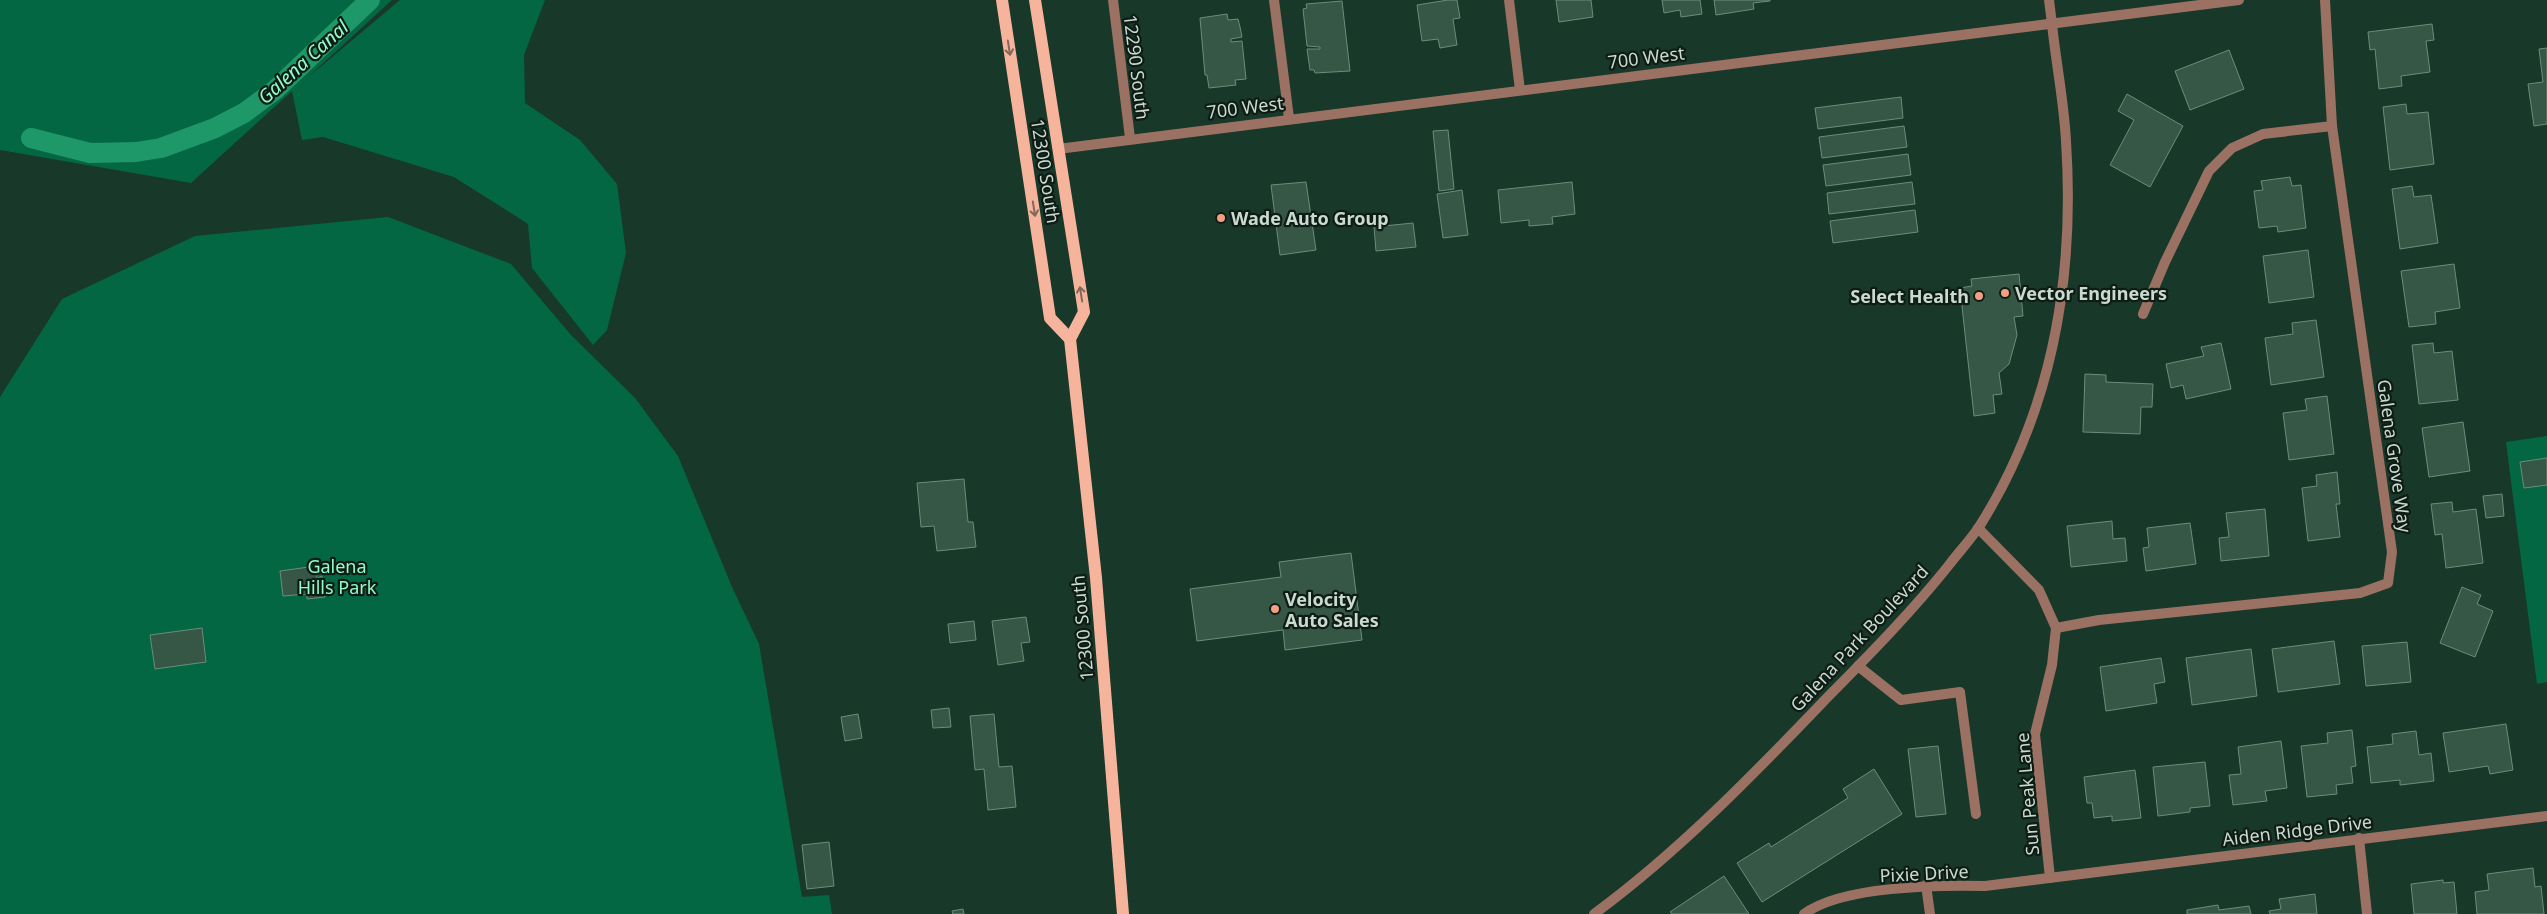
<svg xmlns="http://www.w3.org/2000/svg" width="2547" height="914" font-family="'Noto Sans',sans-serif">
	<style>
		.green { fill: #046744 }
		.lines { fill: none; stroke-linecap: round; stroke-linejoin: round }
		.canal { stroke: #1e9869; stroke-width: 20 }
		.building { fill: #365646; stroke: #6b8d7b }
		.minor { stroke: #9a7163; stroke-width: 10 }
		.tertiary { stroke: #9a7163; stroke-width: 10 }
		.primary { stroke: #f7b49d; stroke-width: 12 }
		.oneway { stroke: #836859 }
		.poi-dot { fill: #f39f82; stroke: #0f1c15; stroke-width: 2 }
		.labels { text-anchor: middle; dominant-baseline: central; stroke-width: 4.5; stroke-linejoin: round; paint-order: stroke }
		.street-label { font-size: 18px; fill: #c9dbd1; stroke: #0f1c15 }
		.poi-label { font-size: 18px; font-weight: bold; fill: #c9dbd1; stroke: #0f1c15; text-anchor: start }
		.park-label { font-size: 18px; fill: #90fcc8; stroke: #0f1c15 }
		.water-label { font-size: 19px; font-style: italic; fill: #92fdc9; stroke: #0f1c15 }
	</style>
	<rect width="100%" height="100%" fill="#183829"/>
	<g class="green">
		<polygon points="0,0 392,0 306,79 400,0 545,0 524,55 525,103 580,140 617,184 626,253 607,330 593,345 532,268 528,224 454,177 323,137 302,140 292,91 191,183 0,150"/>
		<polygon points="388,217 511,264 571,335 635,398 678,456 732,587 759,644 802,897 829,895 832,914 0,914 0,397 62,299 195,236"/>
		<polygon points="2547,436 2547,682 2537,684 2506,442"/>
	</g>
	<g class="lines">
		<polyline class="canal" points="31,138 90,153 136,152 161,148 215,128 244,113 275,90 370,0"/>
	</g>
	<g class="building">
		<polygon points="1448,0 1457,0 1460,18 1453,19 1457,45 1440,48 1438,39 1422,41 1417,5"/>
		<polygon points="1556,0 1591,0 1593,17 1559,22"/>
		<polygon points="1662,0 1700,0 1702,14 1681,17 1680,10 1664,13"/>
		<polygon points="1714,0 1770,0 1770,1 1753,3 1754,9 1716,15"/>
		<polygon points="1342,1 1350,71 1315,73 1314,70 1310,70 1307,49 1320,49 1320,47 1307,46 1303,9 1307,8 1306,4"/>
		<polygon points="1227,14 1228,20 1238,19 1240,27 1242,37 1231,39 1231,42 1242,41 1246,79 1235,80 1236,85 1209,88 1207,75 1205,75 1200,18"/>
		<polygon points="2432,24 2434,40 2426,41 2430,72 2401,76 2402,86 2379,89 2375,49 2370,50 2368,32"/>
		<polygon points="2547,48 2547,124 2534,126 2528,84 2543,82 2539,49"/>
		<polygon points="2229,50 2244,89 2190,110 2175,71"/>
		<polygon points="2127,94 2183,126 2150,187 2110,165 2134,120 2118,111"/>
		<polygon points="1901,97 1903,118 1818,129 1815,108"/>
		<polygon points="2406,104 2407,114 2428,112 2434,164 2390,170 2383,107"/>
		<polygon points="1904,126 1907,147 1822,158 1819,137"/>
		<polygon points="1448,130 1454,189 1439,191 1433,131"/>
		<polygon points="1908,154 1911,175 1826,186 1823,165"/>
		<polygon points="2290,177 2292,186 2301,185 2306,228 2278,232 2277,226 2259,228 2254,191 2263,190 2261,181"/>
		<polygon points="1306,182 1316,250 1280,255 1271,185"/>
		<polygon points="1572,182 1575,214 1552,217 1553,224 1529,226 1529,220 1501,223 1498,190"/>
		<polygon points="1912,182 1915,204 1829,214 1827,193"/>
		<polygon points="2412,186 2414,197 2431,195 2438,243 2400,249 2392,189"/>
		<polygon points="1462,190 1468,235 1443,238 1437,194"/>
		<polygon points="1915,210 1918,232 1833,243 1830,221"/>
		<polygon points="1413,223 1416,247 1376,251 1374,227"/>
		<polygon points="2308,250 2314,297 2269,303 2263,256"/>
		<polygon points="2454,264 2460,308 2435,312 2436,324 2409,327 2401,271"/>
		<polygon points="2019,274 2023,316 2014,317 2017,335 2009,364 1999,373 2002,394 1993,395 1995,413 1974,416 1960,288 1972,286 1971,279"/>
		<polygon points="2316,320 2324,377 2271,385 2265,338 2293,334 2292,323"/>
		<polygon points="2221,343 2231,389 2186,399 2183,385 2171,388 2166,364 2204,356 2201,347"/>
		<polygon points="2433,343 2434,353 2452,351 2458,400 2419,404 2412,345"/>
		<polygon points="2085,374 2106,375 2106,382 2153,384 2152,407 2141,407 2140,434 2083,432"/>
		<polygon points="2327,396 2334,454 2289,460 2283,413 2307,410 2305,399"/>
		<polygon points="2463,422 2470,471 2429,477 2422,428"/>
		<polygon points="2547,458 2547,485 2524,488 2520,462"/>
		<polygon points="2337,472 2340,504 2336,504 2340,537 2308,541 2302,488 2317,486 2316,475"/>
		<polygon points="964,479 968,522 973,522 976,547 937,551 934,526 921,527 917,483"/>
		<polygon points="2502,494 2504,516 2486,518 2483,496"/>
		<polygon points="2452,502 2453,512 2476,509 2483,563 2446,568 2442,534 2435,535 2431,504"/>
		<polygon points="2265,509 2269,556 2221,561 2219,538 2229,537 2226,513"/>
		<polygon points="2112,521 2113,539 2125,538 2127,561 2071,567 2067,526"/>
		<polygon points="2190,523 2196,564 2146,571 2143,548 2149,547 2147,528"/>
		<polygon points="1351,553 1362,640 1285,650 1283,630 1197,641 1190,589 1281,577 1279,562"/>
		<polygon points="316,566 317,578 322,576 325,597 307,599 307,594 283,596 280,571"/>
		<polygon points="2462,587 2481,595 2477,604 2493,611 2475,657 2440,643"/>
		<polygon points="1026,617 1030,642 1021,643 1024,661 998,665 992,621"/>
		<polygon points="974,621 976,640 950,643 948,624"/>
		<polygon points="202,628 206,662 155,669 150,635"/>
		<polygon points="2334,641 2340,684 2278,692 2272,649"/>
		<polygon points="2407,642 2411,682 2366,686 2362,646"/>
		<polygon points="2251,649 2257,696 2192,705 2186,658"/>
		<polygon points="2161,658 2165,682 2154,684 2157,703 2106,711 2100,667"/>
		<polygon points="949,708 951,727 933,728 931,710"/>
		<polygon points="858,714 862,738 845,741 841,717"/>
		<polygon points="994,714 999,767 1012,766 1016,807 988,810 984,769 975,770 970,716"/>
		<polygon points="2506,724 2513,770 2490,774 2488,766 2449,772 2443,733"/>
		<polygon points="2352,730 2356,766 2351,767 2353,783 2336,785 2337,794 2307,797 2301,746 2328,743 2327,733"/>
		<polygon points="2416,731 2419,755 2431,753 2434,781 2400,785 2400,780 2371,783 2367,747 2393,744 2392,734"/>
		<polygon points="2281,741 2287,788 2265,791 2267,801 2233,805 2229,775 2241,774 2238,747"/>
		<polygon points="1938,746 1946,814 1916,817 1908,749"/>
		<polygon points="2205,762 2210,806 2190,808 2190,812 2158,816 2153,767"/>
		<polygon points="1874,769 1902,814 1762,902 1737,863 1769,843 1771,847 1848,798 1843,789"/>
		<polygon points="2135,770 2141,818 2112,821 2112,816 2094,818 2092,803 2087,803 2084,777"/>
		<polygon points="829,842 834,886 807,889 802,845"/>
		<polygon points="2533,868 2535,887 2541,886 2544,914 2477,914 2475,892 2489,890 2487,874"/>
		<polygon points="1724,876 1749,914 1672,914 1670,912"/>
		<polygon points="2443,880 2443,883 2454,882 2457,914 2414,914 2411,884"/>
		<polygon points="2315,894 2317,914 2270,914 2269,911 2281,909 2279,899"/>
		<polygon points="2218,905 2219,910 2249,906 2251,914 2187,914 2187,910"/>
		<polygon points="963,909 964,914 953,914 952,911"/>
	</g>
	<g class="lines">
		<g class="minor">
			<polyline points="1113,0 1130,138"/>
			<polyline points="1274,0 1289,118"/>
			<polyline points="1509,0 1520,90"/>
			<polyline points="2049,0 2052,24"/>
			<polyline points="2143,314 2165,262 2209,171 2232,148 2263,134 2332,126"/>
			<polyline points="1978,528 2039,590 2056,628 2052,665 2035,734 2050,878"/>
			<polyline points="2056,628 2099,620 2360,593 2388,583 2392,552 2332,126 2325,0"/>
			<polyline points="1858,666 1901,700 1960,692 1976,814"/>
			<polyline points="2359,838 2367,914"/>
			<polyline points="1926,885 1930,914"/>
			<path d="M 1804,914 C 1841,886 1938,885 1985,886 L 2547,816"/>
		</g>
		<g class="tertiary">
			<polyline points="1058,149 2239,0"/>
			<path d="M 1594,914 C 1677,853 1751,777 1822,703 C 1866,658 1910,614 1949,565 C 1959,552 1970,540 1979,527 C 2053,410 2075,277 2066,141 C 2064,102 2056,63 2052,24"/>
		</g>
		<g class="primary">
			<polyline points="1002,0 1050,318 1070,339"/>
			<polyline points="1035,0 1084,312 1070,339 1096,578 1123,914"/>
		</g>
	</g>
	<defs><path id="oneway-shaft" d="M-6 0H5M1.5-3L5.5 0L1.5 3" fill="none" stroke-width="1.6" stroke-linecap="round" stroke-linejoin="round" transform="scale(1.25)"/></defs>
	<g class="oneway">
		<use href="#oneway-shaft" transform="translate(1009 48) rotate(81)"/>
		<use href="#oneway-shaft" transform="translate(1034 209) rotate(81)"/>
		<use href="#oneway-shaft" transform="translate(1081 294) rotate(-99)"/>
	</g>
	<g class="poi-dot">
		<circle cx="1221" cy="218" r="5"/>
		<circle cx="2005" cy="293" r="5"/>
		<circle cx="1979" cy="296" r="5"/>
		<circle cx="1275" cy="609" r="5"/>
	</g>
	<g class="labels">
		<g class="street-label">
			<text transform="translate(1646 57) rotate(-7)">700 West</text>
			<text transform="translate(1137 67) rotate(83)">12290 South</text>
			<text transform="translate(1245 107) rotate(-7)">700 West</text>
			<text transform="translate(1046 171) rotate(81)">12300 South</text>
			<text transform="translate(2395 456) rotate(82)">Galena Grove Way</text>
			<text transform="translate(1082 628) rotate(-95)">12300 South</text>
			<text transform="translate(1859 638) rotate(-47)">Galena Park Boulevard</text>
			<text transform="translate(2027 794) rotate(-95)">Sun Peak Lane</text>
			<text transform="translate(2297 830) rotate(-7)">Aiden Ridge Drive</text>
			<text transform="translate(1924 873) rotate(-3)">Pixie Drive</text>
		</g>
		<g class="poi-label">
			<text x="1231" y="218">Wade Auto Group</text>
			<text x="2015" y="293">Vector Engineers</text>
			<text x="1969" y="296" text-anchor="end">Select Health</text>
			<text x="1285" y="599">Velocity<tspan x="1285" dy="21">Auto Sales</tspan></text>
		</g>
		<g class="park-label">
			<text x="337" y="566">Galena<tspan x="337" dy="21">Hills Park</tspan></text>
		</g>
		<g class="water-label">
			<text transform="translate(303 62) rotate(-42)">Galena Canal</text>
		</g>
	</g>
</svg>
